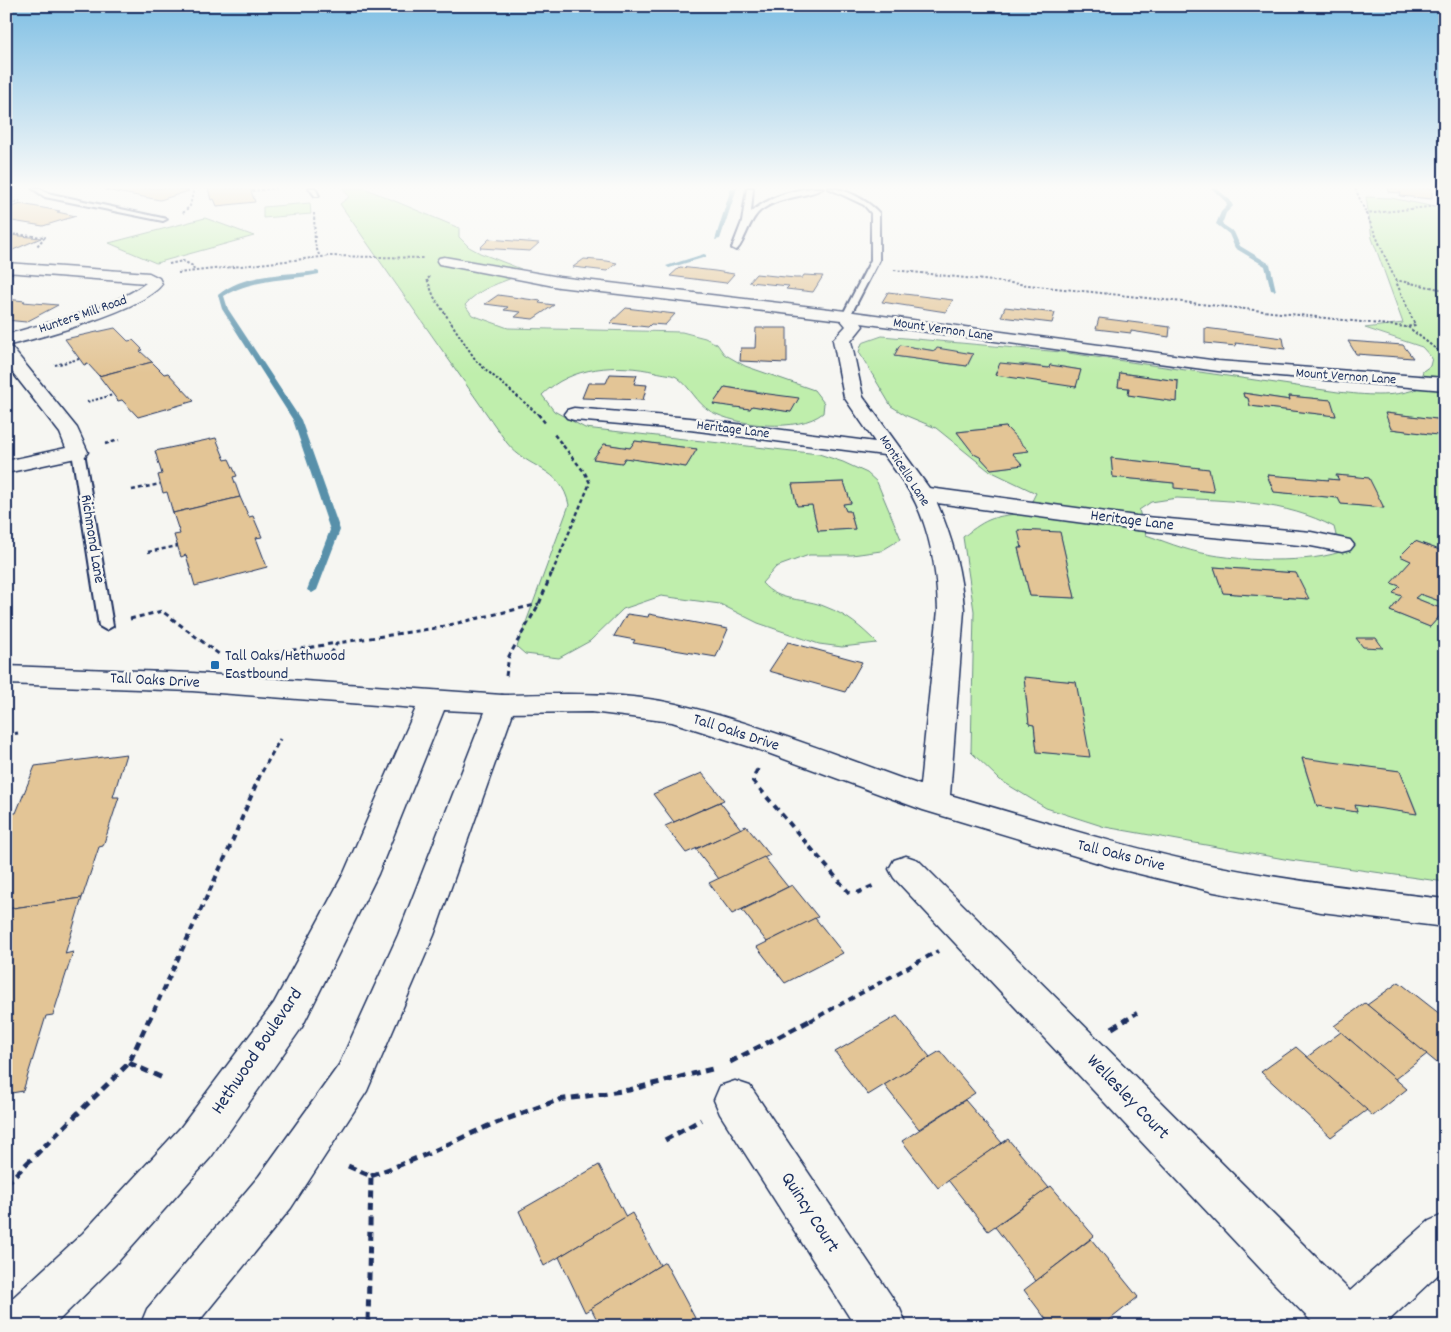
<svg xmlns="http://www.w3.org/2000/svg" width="1451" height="1332" font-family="Dekko,sans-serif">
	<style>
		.green { fill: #bfeeac; stroke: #6d8e85; fill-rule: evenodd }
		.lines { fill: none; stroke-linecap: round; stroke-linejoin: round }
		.stream { fill: #5890aa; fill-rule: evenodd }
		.building { fill: #e3c596; stroke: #1b2f5e }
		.lane-casing { stroke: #1b2f5e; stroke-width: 4 }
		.street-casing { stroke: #1b2f5e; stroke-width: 3 }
		.secondary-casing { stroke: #1b2f5e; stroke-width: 3 }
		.path-far4 { stroke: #1b2f5e; stroke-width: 2; stroke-dasharray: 2.5 2; stroke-linecap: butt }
		.path-far3 { stroke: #1b2f5e; stroke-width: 2.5; stroke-dasharray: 4 3; stroke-linecap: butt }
		.path-far2 { stroke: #1b2f5e; stroke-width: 3; stroke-dasharray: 5 4; stroke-linecap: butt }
		.path-far1 { stroke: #1b2f5e; stroke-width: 4; stroke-dasharray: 6 5; stroke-linecap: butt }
		.path { stroke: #1b2f5e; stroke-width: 5; stroke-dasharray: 8 5.5; stroke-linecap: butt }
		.lane { fill: #f6f6f2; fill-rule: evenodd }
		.street { fill: #f6f6f2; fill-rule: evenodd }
		.secondary { fill: #f6f6f2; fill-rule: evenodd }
		.poi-dot { fill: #1f6fb2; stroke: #f6f6f2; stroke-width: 2 }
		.labels { text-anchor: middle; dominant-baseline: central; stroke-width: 5; stroke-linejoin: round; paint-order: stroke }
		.far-street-label { font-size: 14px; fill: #1b2f5e; stroke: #f6f6f2 }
		.street-label { font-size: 16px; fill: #1b2f5e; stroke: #f6f6f2 }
		.poi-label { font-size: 16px; fill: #1b2f5e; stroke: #f6f6f2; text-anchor: start }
		.near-street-label { font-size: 19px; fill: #1b2f5e; stroke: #f6f6f2 }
	</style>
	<rect width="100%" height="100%" fill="#f6f6f2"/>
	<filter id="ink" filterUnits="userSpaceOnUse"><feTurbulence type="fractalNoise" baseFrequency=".02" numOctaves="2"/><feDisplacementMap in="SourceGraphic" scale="10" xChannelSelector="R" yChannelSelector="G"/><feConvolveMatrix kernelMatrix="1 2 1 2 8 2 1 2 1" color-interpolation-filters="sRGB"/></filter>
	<g filter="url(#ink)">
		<g class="green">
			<path d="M 343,188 L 364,188 L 459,228 L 459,237 L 469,247 L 480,253 L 521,269 L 520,275 C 500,283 479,288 465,305 L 472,315 L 508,328 L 682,332 L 705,338 L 717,344 L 724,354 L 745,366 L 814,390 L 824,403 L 823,413 C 798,433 737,426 710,411 C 697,403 690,387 678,378 C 673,374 663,374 656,372 C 618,363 571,366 542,395 L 554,411 L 585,428 L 819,454 L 843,462 L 867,473 L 877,482 L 901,539 L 881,551 L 852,555 L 809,555 L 776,567 L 762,583 C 779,603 804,597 826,607 C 847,615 861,627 877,643 L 842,647 L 819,644 L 758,623 L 720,604 L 661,596 L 623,609 L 590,641 L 559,658 L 525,654 L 517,647 L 569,505 C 561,466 528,470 507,443 L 340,204 L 349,197 ZM 725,387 L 761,392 L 791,412 L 752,406 L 750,409 L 713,404 ZM 635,441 L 697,449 L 686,467 L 625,458 L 622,463 L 593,459 L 604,444 L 630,448 ZM 844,482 L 851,503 L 843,504 L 846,511 L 850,511 L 855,529 L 818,531 L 812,505 L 797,505 L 792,484 Z"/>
			<path d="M 1366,197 L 1391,198 L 1445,209 L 1445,420 L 1386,413 L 1391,429 L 1445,436 L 1445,552 L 1415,541 L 1400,556 L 1411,561 L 1392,583 L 1400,586 L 1394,593 L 1402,596 L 1390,611 L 1430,627 L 1445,610 L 1415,598 L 1420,594 L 1445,603 L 1445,882 L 1290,860 L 1105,827 L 1046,808 L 1000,780 L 971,752 L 974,611 L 963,537 C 988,517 995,516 1026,513 L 1036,493 L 988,470 L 936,428 L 907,416 L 891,406 L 859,352 L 862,343 L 882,336 L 1061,352 L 1338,392 C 1366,395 1390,398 1417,389 L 1423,371 L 1430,366 L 1432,358 L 1422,347 L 1365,328 L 1403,323 L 1372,238 ZM 900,345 L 935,351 L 937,349 L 973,354 L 967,366 L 894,356 ZM 1023,364 L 1049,368 L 1050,365 L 1081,370 L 995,375 ZM 1120,373 L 1178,381 L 1177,402 L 1128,395 L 1129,388 L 1118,387 ZM 1243,393 L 1290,400 L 1289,396 L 1330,400 L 1336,416 L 1250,406 L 1248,398 L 1244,397 ZM 1006,427 L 1028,451 L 1012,453 L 1022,465 L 991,469 L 980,457 L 974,454 L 957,432 ZM 1111,458 L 1208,469 L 1214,492 L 1175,488 L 1174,483 L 1113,477 ZM 1267,475 L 1329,480 L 1329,479 L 1339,480 L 1337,475 L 1368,478 L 1384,508 L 1341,504 L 1338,498 L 1274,492 ZM 1177,498 C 1230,501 1285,501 1334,527 L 1340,552 C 1301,565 1222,561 1183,548 C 1170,544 1158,539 1146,535 L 1139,510 L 1151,502 ZM 1019,530 L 1060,533 L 1075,598 L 1030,596 L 1018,548 L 1022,548 ZM 1214,567 L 1296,573 L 1308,599 L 1223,593 ZM 1024,678 L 1076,682 L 1089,756 L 1037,752 L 1034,725 L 1029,724 ZM 1302,759 L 1400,771 L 1417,813 L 1355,805 L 1357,812 L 1317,806 Z"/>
			<polygon points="310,203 311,214 263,218 263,207"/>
			<polygon points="205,218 254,236 156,263 109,243"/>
		</g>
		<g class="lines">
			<g class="stream">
				<polygon points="731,188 737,188 720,239 715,240"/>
				<polygon points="1211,188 1216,188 1230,200 1233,206 1226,213 1222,224 1234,232 1240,246 1270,264 1276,291 1271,290 1265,266 1235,248 1229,234 1216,224 1221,212 1227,206 1226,202"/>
				<polygon points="704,254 706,255 706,257 669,268 666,266"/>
				<path d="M 317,271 L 319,272 L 319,274 C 286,281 254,278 224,296 L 228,309 L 301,420 L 340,530 L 317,590 L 312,593 L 307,590 L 330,530 L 293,420 L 222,309 L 218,295 C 243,273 285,275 317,271 Z"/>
			</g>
		</g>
		<g class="building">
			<polygon points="112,188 170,188 189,191 160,200 105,190"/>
			<polygon points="208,188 250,188 255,202 217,206 214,199 211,200"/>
			<polygon points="1389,188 1432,188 1432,199 1400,196 1401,193 1388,192"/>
			<polygon points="21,204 60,211 57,212 76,216 43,226 6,220 6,209"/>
			<polygon points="6,234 11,234 10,235 41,238 13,250 6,249"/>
			<polygon points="489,239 539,243 530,251 480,248"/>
			<polygon points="584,259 607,261 617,263 607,271 573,267"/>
			<polygon points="680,267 715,271 734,274 726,283 670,276"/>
			<polygon points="756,274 795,278 802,278 804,275 823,276 813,292 786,289 789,286 749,282"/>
			<polygon points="888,292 921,296 953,300 946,312 882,302"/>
			<polygon points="498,295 541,301 539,303 554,305 533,319 515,317 521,312 504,310 508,307 485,304"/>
			<polygon points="6,299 25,301 23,302 58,305 26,322 6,320"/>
			<polygon points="1005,307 1055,313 1052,323 1001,317"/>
			<polygon points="626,308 675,314 665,325 651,324 648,327 610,323"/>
			<polygon points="1099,318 1170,327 1169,337 1131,331 1131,333 1096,329"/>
			<polygon points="115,328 128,341 133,340 143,350 140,351 152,362 99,376 88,364 84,365 65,339"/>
			<polygon points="756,328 787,328 787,363 740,361 741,348 755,348"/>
			<polygon points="1205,328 1283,338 1285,349 1235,343 1236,346 1205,343"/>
			<polygon points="1348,341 1403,345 1413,358 1356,354"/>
			<polygon points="900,345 935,351 937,348 973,354 967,366 894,356"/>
			<polygon points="152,362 164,374 168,373 194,401 138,417 122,400 118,401 99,376"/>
			<polygon points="1000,363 1049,368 1050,365 1081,370 1076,387 995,375"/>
			<polygon points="1120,373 1178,381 1177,402 1128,395 1129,388 1118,387"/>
			<polygon points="610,374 637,375 634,384 647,385 643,400 582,398 588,383 606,383"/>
			<polygon points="725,387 761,393 799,398 791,412 752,406 750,409 713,404"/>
			<polygon points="1243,393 1290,400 1289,396 1331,400 1336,416 1250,406 1248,398 1244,397"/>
			<polygon points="1385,413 1445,420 1445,436 1391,429"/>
			<polygon points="1006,427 1029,451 1012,453 1023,465 991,469 980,457 974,454 957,432"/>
			<polygon points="216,438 225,460 229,459 237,476 233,477 240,497 173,513 167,492 163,493 158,475 162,474 155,451"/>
			<polygon points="635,441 697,449 686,467 625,458 622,463 593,459 604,444 630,448"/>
			<polygon points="1111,458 1209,469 1214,492 1174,488 1174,483 1113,477"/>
			<polygon points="1267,475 1329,480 1328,479 1339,480 1336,475 1369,478 1384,508 1341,504 1338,498 1274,492"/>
			<polygon points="844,482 851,503 843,504 846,511 850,511 855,529 818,531 812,505 797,506 792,484"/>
			<polygon points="240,497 249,517 253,516 262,537 256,538 267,567 195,586 186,555 181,557 174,535 180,534 173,513"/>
			<polygon points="1018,530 1060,532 1075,598 1030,596 1018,548 1022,548"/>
			<polygon points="1415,541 1445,552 1445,603 1420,594 1415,598 1445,610 1430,627 1390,611 1402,596 1393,593 1400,586 1391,583 1411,561 1400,556"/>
			<polygon points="1214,567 1296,573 1309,599 1223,593"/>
			<polygon points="627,614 648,617 649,614 728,629 716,657 633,643 635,640 614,636"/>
			<polygon points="1356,638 1376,638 1383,648 1363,647"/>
			<polygon points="788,642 862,662 845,692 769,671"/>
			<polygon points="1024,677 1076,682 1090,757 1037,752 1034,725 1029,724"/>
			<polygon points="126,754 113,797 119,797 103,846 99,847 82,898 6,909 6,823 10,813 16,813 35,766"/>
			<polygon points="1302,758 1400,771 1417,814 1355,805 1357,812 1317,806"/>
			<polygon points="702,773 724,800 674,822 653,794"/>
			<polygon points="720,802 741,829 686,853 665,826"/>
			<polygon points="746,826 770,855 719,879 696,849"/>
			<polygon points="764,857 788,887 732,914 709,883"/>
			<polygon points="792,885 818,917 767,942 742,910"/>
			<polygon points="82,898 65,954 73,952 53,1015 46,1016 23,1091 6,1094 6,909"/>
			<polygon points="815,918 843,953 785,983 757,947"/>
			<polygon points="1399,982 1445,1018 1445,1058 1437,1063 1367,1005"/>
			<polygon points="1365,1003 1427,1054 1395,1079 1334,1026"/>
			<polygon points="897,1016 930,1057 868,1095 835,1052"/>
			<polygon points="1341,1032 1407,1089 1373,1116 1307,1057"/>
			<polygon points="1296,1047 1367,1110 1331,1137 1261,1072"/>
			<polygon points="940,1051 975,1093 919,1129 884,1085"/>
			<polygon points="965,1100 1002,1143 938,1188 902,1141"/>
			<polygon points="1008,1139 1049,1188 988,1231 948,1180"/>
			<polygon points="599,1165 626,1217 544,1266 519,1211"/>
			<polygon points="1051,1186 1094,1236 1036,1281 995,1227"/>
			<polygon points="632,1213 660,1265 585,1312 559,1257"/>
			<polygon points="1091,1239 1138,1297 1102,1326 1051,1326 1024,1290"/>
			<polygon points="665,1262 695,1318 684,1326 600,1326 591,1308"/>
		</g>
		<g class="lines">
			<defs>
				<g id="lane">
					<polygon points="32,188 39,188 47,193 167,219 163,221 45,197"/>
					<polygon points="309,188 315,188 319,196 315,196"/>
					<path d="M 747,188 L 753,188 L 751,212 C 770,196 799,187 823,188 C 807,198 781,195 760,211 C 748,221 743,247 736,250 L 732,248 L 742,222 Z"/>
					<path d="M 828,188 C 845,188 867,200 879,213 L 879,260 L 850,316 L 846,319 L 842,316 L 871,260 L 871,213 L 864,205 Z"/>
					<polygon points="78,449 84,452 113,626 106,630 99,626 72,452"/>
				</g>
				<g id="street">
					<path d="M 444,257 L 559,277 L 846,311 L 1218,361 L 1445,378 L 1445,390 L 1218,371 L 861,323 L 863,326 L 851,341 L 863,397 L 929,488 L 1136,516 L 1311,532 L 1350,540 L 1354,545 L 1350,550 L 1342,552 L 1311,546 L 1136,530 L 937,503 C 952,537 962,573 964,610 L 950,795 C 1038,820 1126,848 1215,866 C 1291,881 1368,890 1445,899 L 1445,927 L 1321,912 L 1214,892 L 1115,868 L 923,810 L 757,749 L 672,722 L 591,712 L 502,713 L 492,711 L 488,704 L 492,697 L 502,695 C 559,694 619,691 676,704 C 757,723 841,757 920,785 L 938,610 C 937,572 930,528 911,494 C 903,480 893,468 884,455 L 690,430 L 574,420 L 567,418 L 564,414 L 567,410 L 574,408 L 690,418 L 875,442 L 844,397 L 833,340 L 846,326 L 841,320 L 559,287 L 439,264 L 437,261 L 439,258 Z"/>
					<path d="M 6,263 L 149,273 L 159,278 L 162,284 C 144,310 39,338 6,346 L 6,335 C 53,320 106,312 146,283 L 6,272 Z"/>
					<polygon points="6,347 12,348 77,428 88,452 85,456 6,473 6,461 66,448 60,433 6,364"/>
					<polygon points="906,856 918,860 1350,1291 1429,1221 1445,1214 1445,1268 1383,1326 1316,1326 1274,1283 894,878 889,869 894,860"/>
					<polygon points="735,1081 750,1086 900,1309 907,1326 855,1326 720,1114 714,1100 720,1086"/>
				</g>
				<polygon id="secondary" points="6,666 192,673 502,695 512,697 516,704 434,935 367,1091 291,1208 195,1326 140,1326 147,1309 259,1176 339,1065 398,935 485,712 444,710 378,874 302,1027 211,1157 115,1265 53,1326 6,1326 6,1304 83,1233 181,1127 274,1003 344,873 416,708 192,691 6,684"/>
			</defs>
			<use href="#lane" class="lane-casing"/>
			<use href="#street" class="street-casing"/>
			<use href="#secondary" class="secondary-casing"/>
			<g class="path-far4">
				<polyline points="252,191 277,188"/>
				<polyline points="6,204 20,201"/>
				<polyline points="183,213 190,206 194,188"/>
				<polyline points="314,213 315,244 319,255"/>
				<polyline points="1365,214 1445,205"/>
				<polyline points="9,234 45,237 37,246"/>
				<polyline points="169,264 183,261 193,266 194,271"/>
				<polyline points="894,270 1407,327 1415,325 1355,188"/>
				<polyline points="178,273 331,256 423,258"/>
				<polyline points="430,277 427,279 434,297 477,362 539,415"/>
				<polyline points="1395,280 1445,290"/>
				<polyline points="1408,327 1445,356"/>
				<polyline points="55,365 79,359"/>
				<polyline points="87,402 113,395"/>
			</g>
			<g class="path-far3">
				<polyline points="538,414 546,424"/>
				<polyline points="105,444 119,440"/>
				<polyline points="132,490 160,484"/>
				<polyline points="148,552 178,546"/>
				<polyline points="552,573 590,483 585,473 553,433"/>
			</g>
			<g class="path-far2">
				<polyline points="130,619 162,611 220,655"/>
				<polyline points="331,654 337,643 436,628 539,604"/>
				<polyline points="256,656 337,643"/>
				<polyline points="506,676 509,656 539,604 552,572"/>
				<polyline points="6,735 18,733"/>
				<polyline points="262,772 280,739"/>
				<polyline points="757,772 758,769"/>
			</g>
			<g class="path-far1">
				<polyline points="757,770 753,781 852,896"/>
				<polyline points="857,893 877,884"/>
				<polyline points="149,1021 229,849 262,770"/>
				<polyline points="810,1021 938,951"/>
				<polyline points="1124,1021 1137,1013"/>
			</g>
			<g class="path">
				<polyline points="1112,1028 1127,1019"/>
				<polyline points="730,1062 813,1019"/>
				<polyline points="129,1063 165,1079"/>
				<polyline points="665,1140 701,1120"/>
				<polyline points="348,1166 371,1176 368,1326"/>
				<polyline points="371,1176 425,1155 488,1126 558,1100 629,1090 712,1069"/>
				<polyline points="6,1184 129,1063 149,1019"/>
			</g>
			<use href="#lane" class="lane"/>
			<use href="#street" class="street"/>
			<use href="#secondary" class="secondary"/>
		</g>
	</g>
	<linearGradient id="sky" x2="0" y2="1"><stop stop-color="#7fbfe4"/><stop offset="0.5" stop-color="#fbfbf9"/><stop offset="1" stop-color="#fbfbf9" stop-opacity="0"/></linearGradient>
	<rect width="1451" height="374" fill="url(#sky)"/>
	<rect class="poi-dot" x="210" y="660" width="10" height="10" rx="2.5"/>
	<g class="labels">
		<g class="far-street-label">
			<text transform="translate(83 315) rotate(-19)">Hunters Mill Road</text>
			<text transform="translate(943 330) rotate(8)">Mount Vernon Lane</text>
			<text transform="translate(1346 377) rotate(4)">Mount Vernon Lane</text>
			<text transform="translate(733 430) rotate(7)">Heritage Lane</text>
			<text transform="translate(904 471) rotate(57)">Monticello Lane</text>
		</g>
		<g class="street-label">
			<text transform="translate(1132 521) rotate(7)">Heritage Lane</text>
			<text transform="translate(92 539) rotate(81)">Richmond Lane</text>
			<text transform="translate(155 681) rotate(3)">Tall Oaks Drive</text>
			<text transform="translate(736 733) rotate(18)">Tall Oaks Drive</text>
			<text transform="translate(1121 856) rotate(14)">Tall Oaks Drive</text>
		</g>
		<g class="poi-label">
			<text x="225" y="656">Tall Oaks/Hethwood<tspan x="225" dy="18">Eastbound</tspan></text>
		</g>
		<g class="near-street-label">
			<text transform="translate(258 1052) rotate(-56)">Hethwood Boulevard</text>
			<text transform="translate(1127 1098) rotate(46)">Wellesley Court</text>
			<text transform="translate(809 1213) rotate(57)">Quincy Court</text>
		</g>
	</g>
	<rect width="1451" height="1332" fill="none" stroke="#f6f6f2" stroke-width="25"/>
	<rect x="12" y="12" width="1426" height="1307" fill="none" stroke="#1b2f5e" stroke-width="2" filter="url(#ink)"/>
</svg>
